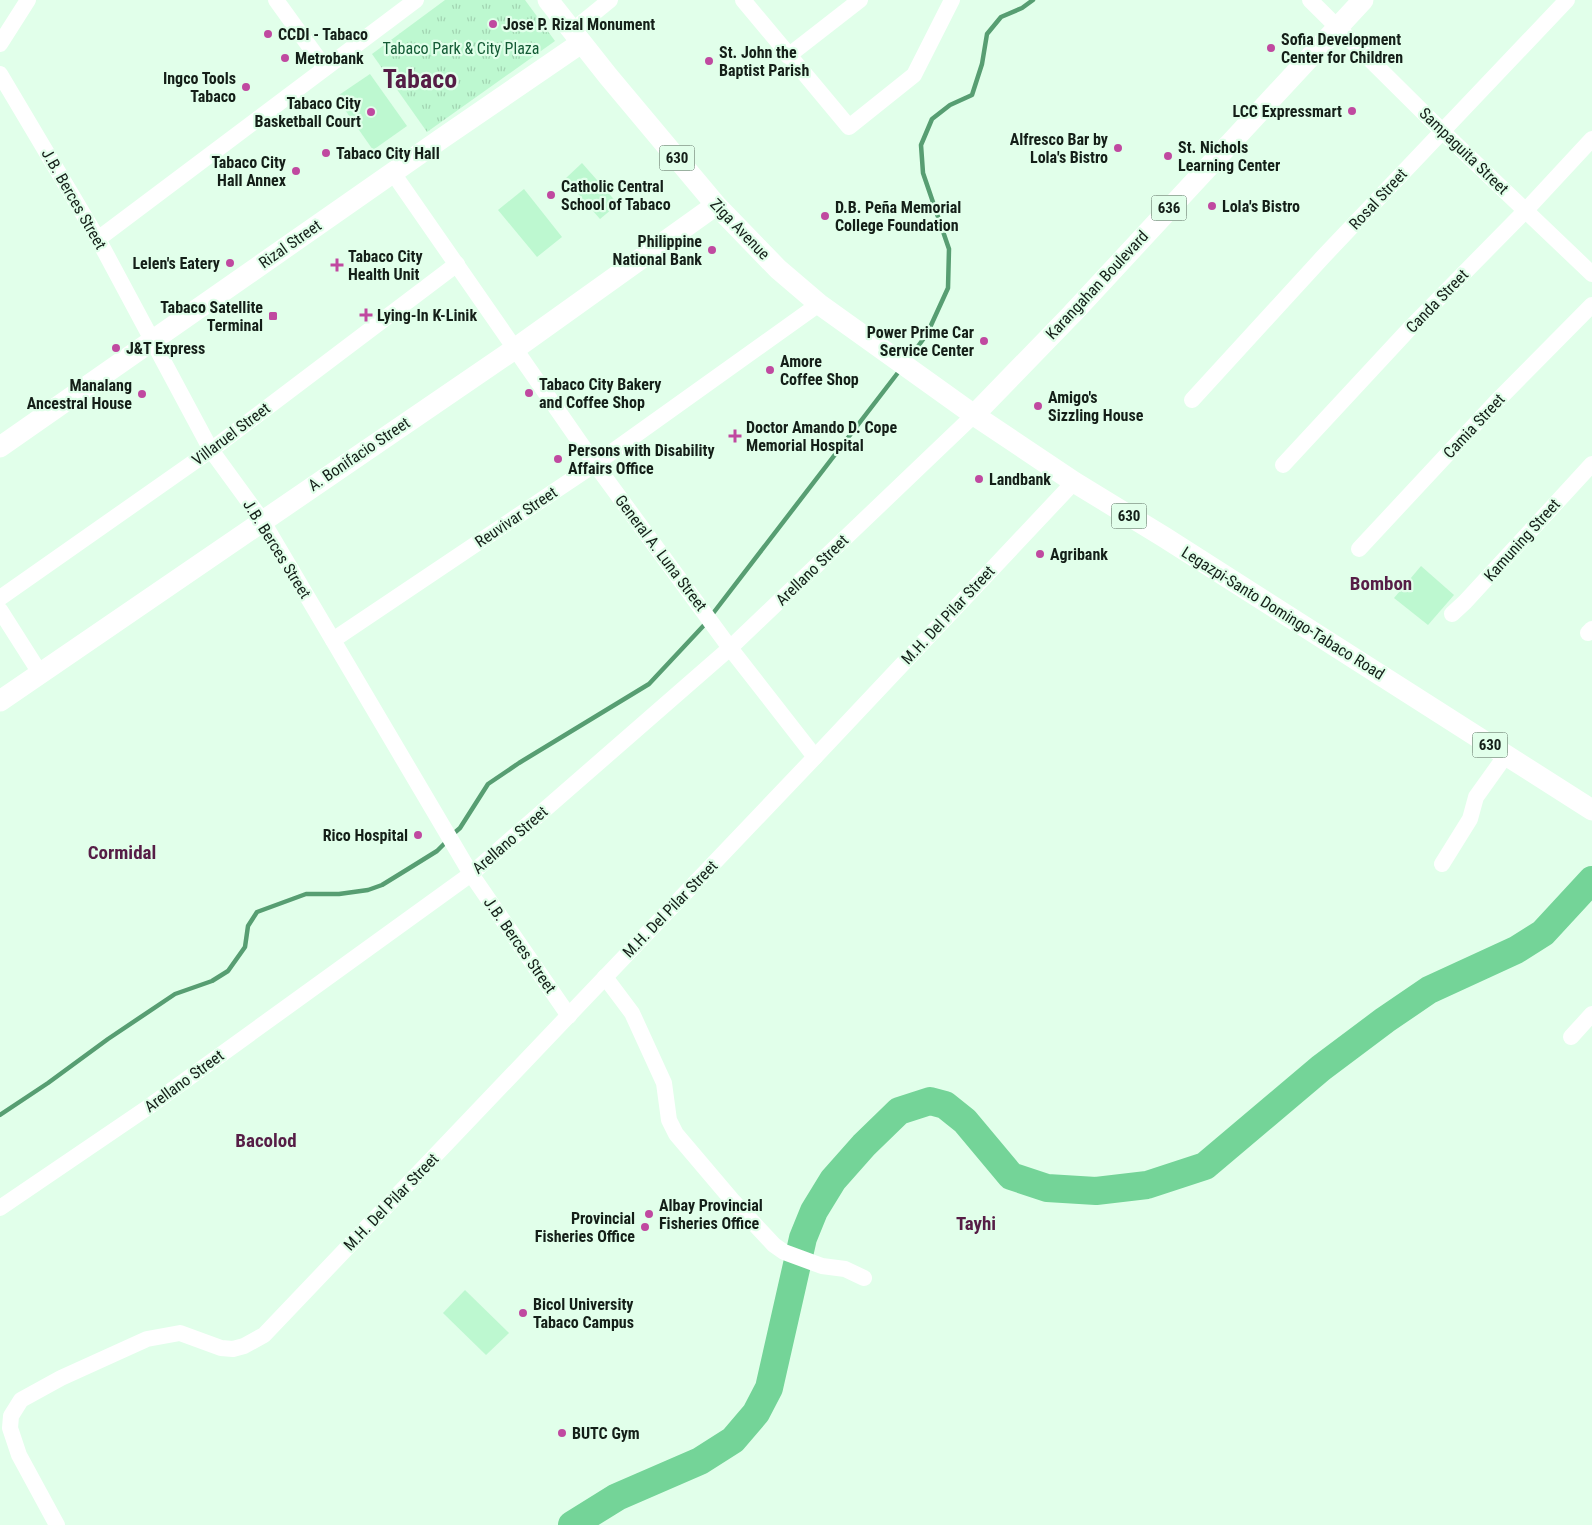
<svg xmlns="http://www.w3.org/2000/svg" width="1592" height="1525" font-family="'Roboto Condensed',sans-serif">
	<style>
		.park { fill: url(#park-tufts) }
		.garden { fill: #bdf8d0 }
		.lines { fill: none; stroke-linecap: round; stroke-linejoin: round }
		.stream { stroke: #579e72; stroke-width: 4.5 }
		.river { stroke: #74d498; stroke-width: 28 }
		.minor { stroke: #fff; stroke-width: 16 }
		.major { stroke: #fff; stroke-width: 21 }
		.poi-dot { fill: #c049a0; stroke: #e1ffea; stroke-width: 2 }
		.labels { text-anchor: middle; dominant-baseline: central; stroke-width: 4.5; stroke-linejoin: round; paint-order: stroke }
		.shield { fill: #e1ffea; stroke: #526257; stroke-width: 1 }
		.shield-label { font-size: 15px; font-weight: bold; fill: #141f18 }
		.poi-label { font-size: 16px; font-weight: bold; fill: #141f18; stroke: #e1ffea; text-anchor: start }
		.park-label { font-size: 16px; fill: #135b35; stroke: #e1ffea }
		.street-label { font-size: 16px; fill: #141f18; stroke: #e1ffea }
		.quarter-label { font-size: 19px; font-weight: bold; fill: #561d46; stroke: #e1ffea }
		.town-label { font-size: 26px; font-weight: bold; fill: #561d46; stroke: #e1ffea }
	</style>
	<defs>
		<pattern id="park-tufts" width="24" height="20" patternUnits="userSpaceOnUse" patternTransform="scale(1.25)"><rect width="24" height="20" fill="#bdf8d0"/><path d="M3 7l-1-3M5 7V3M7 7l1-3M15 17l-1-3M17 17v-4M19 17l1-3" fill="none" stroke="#a2d4b2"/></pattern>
	</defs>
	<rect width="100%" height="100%" fill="#e1ffea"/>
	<polygon class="park" points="445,0 525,0 555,41 427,132 372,54"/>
	<g class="garden">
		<polygon points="370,74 407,126 373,150 336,97"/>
		<polygon points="582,163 618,204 600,219 565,179"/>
		<polygon points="524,189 562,237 537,257 498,210"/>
		<polygon points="1421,566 1454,595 1428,625 1394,598"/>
		<polygon points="465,1290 509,1333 486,1355 443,1313"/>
	</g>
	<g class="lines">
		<g class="stream">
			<polyline points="908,360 927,334 948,288 949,249 923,173 921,145 932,119 950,105 972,95 982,64 987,34 1001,17 1022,8 1033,0"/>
			<polyline points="711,616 900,370"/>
			<polyline points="452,835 460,828 488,784 519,763 649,684 707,622"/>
			<polyline points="0,1115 48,1083 108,1039 175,994 212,981 228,971 245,947 248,926 257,912 306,894 339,894 368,890 382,885 408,869 437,851 447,841"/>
		</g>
		<polyline class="river" points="572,1525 617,1497 700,1461 733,1440 756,1413 769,1388 803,1238 814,1211 833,1180 864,1145 899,1111 930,1101 945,1105 965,1121 1011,1176 1047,1188 1096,1191 1147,1185 1205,1166 1321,1068 1385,1020 1429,990 1516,950 1543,933 1592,880"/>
		<g class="minor">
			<polyline points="276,0 325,68"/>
			<polyline points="743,0 849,127 914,75 952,0"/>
			<polyline points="1310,0 1442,131 1592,274"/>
			<polyline points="572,31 610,0"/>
			<polyline points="0,44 28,0"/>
			<polyline points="788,56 860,0"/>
			<polyline points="0,74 98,239 211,450 262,520 471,874 569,1016"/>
			<polyline points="393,173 595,464 730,648 815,757"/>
			<polyline points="98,239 416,0"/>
			<polyline points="1192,400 1322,258 1567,0"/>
			<polyline points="1283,465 1412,326 1526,210 1592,139"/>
			<polyline points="1359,549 1495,403 1592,305"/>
			<polyline points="0,598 211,450 457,264"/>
			<polyline points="0,610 40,673"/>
			<polyline points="1452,614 1465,602 1592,464"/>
			<polyline points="1588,633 1592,629"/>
			<polyline points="333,640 595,464 819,304"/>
			<polyline points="1442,864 1470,819 1476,797 1506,755"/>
			<polyline points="605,977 632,1013 664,1083 669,1120 676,1134 732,1200 774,1245 784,1252 822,1266 845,1269 864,1278"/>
			<polyline points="1571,1037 1592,1014"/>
			<polyline points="0,1208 147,1108 471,874 730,648 974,415"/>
			<polyline points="57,1525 19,1455 10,1428 11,1416 21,1400 61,1378 147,1339 180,1333 221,1348 233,1349 244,1346 264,1335 815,757 1074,482"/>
		</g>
		<g class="major">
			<polyline points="548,0 608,76 716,205 778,269 819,304 974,415 1074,482 1164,537 1592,810"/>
			<polyline points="974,415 1072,314 1363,0"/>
			<polyline points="0,447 441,139 581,43"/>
			<polyline points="0,701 516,348 716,205"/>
		</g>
	</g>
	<g class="poi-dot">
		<circle cx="493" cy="24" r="5"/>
		<circle cx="268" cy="34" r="5"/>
		<circle cx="1271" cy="48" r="5"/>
		<circle cx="285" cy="58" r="5"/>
		<circle cx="709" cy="61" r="5"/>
		<circle cx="246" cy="87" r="5"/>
		<circle cx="1352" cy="111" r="5"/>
		<circle cx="371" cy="112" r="5"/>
		<circle cx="1118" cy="148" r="5"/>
		<circle cx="326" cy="153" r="5"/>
		<circle cx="1168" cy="156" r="5"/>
		<circle cx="296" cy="171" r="5"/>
		<circle cx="551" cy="195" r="5"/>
		<circle cx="1212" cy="206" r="5"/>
		<circle cx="825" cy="216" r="5"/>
		<circle cx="712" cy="250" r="5"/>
		<circle cx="230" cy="263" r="5"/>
		<path d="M334.5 257.5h5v5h5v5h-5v5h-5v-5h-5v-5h5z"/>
		<path d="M363.5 307.5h5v5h5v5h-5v5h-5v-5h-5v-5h5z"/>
		<rect x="268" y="311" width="10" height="10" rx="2.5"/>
		<circle cx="984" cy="341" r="5"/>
		<circle cx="116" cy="348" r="5"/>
		<circle cx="770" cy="370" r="5"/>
		<circle cx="529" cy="393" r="5"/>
		<circle cx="142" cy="394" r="5"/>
		<circle cx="1038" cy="406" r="5"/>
		<path d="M732.5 428.5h5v5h5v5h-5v5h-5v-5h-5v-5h5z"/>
		<circle cx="558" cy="459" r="5"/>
		<circle cx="979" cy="479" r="5"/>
		<circle cx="1040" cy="554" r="5"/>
		<circle cx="418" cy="835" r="5"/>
		<circle cx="649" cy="1214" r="5"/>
		<circle cx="645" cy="1227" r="5"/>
		<circle cx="523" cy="1313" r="5"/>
		<circle cx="562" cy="1433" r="5"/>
	</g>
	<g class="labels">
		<g class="shield">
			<rect x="659.5" y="145.5" width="35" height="25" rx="4"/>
			<rect x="1151.5" y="195.5" width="35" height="25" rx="4"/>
			<rect x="1111.5" y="503.5" width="35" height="25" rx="4"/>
			<rect x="1472.5" y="732.5" width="35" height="25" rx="4"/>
		</g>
		<g class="shield-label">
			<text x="677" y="158">630</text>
			<text x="1169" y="208">636</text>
			<text x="1129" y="516">630</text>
			<text x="1490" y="745">630</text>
		</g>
		<g class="poi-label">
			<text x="503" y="24">Jose P. Rizal Monument</text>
			<text x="278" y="34">CCDI - Tabaco</text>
			<text x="1281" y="39">Sofia Development<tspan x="1281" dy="18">Center for Children</tspan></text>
			<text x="719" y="52">St. John the<tspan x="719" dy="18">Baptist Parish</tspan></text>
			<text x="295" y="58">Metrobank</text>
			<text x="236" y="78" text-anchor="end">Ingco Tools<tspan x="236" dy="18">Tabaco</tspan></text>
			<text x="361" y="103" text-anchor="end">Tabaco City<tspan x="361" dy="18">Basketball Court</tspan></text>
			<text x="1342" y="111" text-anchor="end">LCC Expressmart</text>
			<text x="1108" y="139" text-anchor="end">Alfresco Bar by<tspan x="1108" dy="18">Lola's Bistro</tspan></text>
			<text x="1178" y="147">St. Nichols<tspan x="1178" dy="18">Learning Center</tspan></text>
			<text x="336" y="153">Tabaco City Hall</text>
			<text x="286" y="162" text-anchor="end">Tabaco City<tspan x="286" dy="18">Hall Annex</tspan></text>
			<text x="561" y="186">Catholic Central<tspan x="561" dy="18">School of Tabaco</tspan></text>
			<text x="1222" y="206">Lola's Bistro</text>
			<text x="835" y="207">D.B. Peña Memorial<tspan x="835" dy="18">College Foundation</tspan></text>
			<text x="702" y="241" text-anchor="end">Philippine<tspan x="702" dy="18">National Bank</tspan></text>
			<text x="348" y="256">Tabaco City<tspan x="348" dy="18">Health Unit</tspan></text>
			<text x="220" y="263" text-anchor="end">Lelen's Eatery</text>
			<text x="263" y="307" text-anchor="end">Tabaco Satellite<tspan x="263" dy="18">Terminal</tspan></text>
			<text x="377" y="315">Lying-In K-Linik</text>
			<text x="974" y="332" text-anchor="end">Power Prime Car<tspan x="974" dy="18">Service Center</tspan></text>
			<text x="126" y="348">J&amp;T Express</text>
			<text x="780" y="361">Amore<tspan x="780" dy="18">Coffee Shop</tspan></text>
			<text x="539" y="384">Tabaco City Bakery<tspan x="539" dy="18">and Coffee Shop</tspan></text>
			<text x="132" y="385" text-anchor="end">Manalang<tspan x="132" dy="18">Ancestral House</tspan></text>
			<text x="1048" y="397">Amigo's<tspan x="1048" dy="18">Sizzling House</tspan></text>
			<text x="746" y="427">Doctor Amando D. Cope<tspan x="746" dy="18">Memorial Hospital</tspan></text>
			<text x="568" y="450">Persons with Disability<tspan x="568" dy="18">Affairs Office</tspan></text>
			<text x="989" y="479">Landbank</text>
			<text x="1050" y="554">Agribank</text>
			<text x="408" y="835" text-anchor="end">Rico Hospital</text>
			<text x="659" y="1205">Albay Provincial<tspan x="659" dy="18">Fisheries Office</tspan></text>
			<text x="635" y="1218" text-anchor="end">Provincial<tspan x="635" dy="18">Fisheries Office</tspan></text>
			<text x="533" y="1304">Bicol University<tspan x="533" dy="18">Tabaco Campus</tspan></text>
			<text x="572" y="1433">BUTC Gym</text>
		</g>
		<g class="park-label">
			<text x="461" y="48">Tabaco Park &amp; City Plaza</text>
		</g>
		<g class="street-label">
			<text transform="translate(1464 151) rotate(44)">Sampaguita Street</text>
			<text transform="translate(74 199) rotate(60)">J.B. Berces Street</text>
			<text transform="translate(1378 199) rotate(-47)">Rosal Street</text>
			<text transform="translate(740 229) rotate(46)">Ziga Avenue</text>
			<text transform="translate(290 244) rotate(-35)">Rizal Street</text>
			<text transform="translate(1097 285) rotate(-47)">Karangahan Boulevard</text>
			<text transform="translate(1437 301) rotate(-46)">Canda Street</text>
			<text transform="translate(1474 426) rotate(-47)">Camia Street</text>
			<text transform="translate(231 434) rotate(-37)">Villaruel Street</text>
			<text transform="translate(359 454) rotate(-34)">A. Bonifacio Street</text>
			<text transform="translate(516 517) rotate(-34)">Reuvivar Street</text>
			<text transform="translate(1522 540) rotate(-48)">Kamuning Street</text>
			<text transform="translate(277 549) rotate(58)">J.B. Berces Street</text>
			<text transform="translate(661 553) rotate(53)">General A. Luna Street</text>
			<text transform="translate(812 570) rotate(-44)">Arellano Street</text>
			<text transform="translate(1283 613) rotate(32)">Legazpi-Santo Domingo-Tabaco Road</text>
			<text transform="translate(948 615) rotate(-47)">M.H. Del Pilar Street</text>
			<text transform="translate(510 840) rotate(-41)">Arellano Street</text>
			<text transform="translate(670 909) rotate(-46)">M.H. Del Pilar Street</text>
			<text transform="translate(520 945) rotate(55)">J.B. Berces Street</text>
			<text transform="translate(184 1081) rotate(-36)">Arellano Street</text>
			<text transform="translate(391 1202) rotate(-46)">M.H. Del Pilar Street</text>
		</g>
		<g class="quarter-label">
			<text x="1381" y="583">Bombon</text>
			<text x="122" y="852">Cormidal</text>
			<text x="266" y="1140">Bacolod</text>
			<text x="976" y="1223">Tayhi</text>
		</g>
		<g class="town-label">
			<text x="420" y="79">Tabaco</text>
		</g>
	</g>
</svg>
